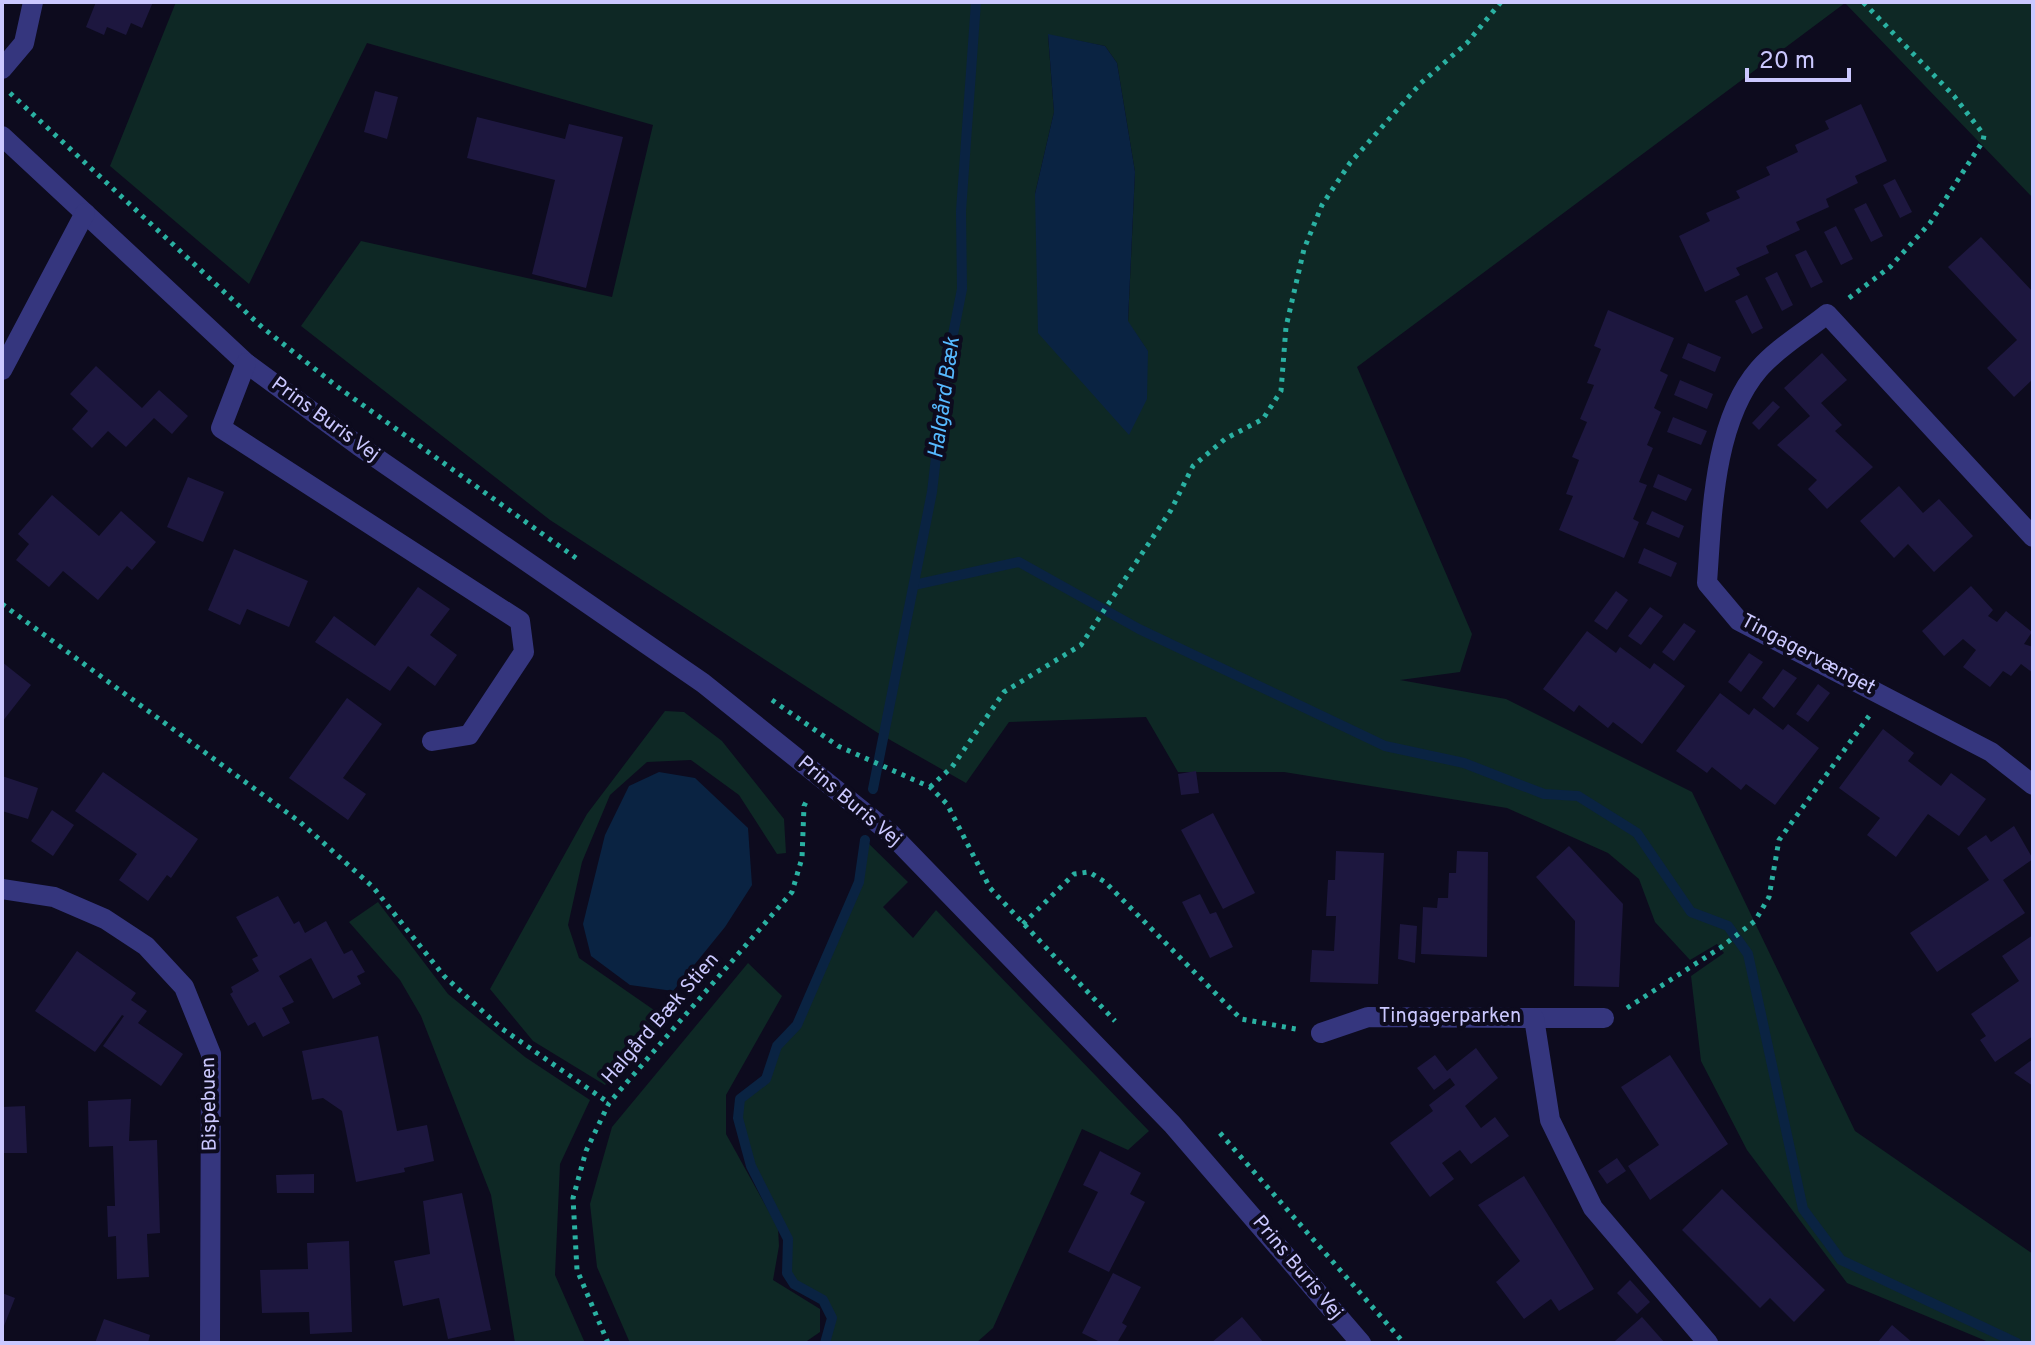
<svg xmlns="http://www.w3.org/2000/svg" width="2035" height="1345" font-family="Overpass,sans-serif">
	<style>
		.green { fill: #0e2825; fill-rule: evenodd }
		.water { fill: #0a2342 }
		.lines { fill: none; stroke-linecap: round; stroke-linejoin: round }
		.stream { stroke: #0a2342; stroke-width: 10 }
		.building { fill: #1d173f }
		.path { stroke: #2ab1a2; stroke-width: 5; stroke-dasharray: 4 6; stroke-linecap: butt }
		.minor { stroke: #35367e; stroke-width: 20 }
		.labels { text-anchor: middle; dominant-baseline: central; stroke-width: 8; stroke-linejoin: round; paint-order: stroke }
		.street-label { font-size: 20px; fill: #cbc8ff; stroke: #0d0b1e }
		.water-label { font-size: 22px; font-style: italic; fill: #56b9ff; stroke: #0d0b1e }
	</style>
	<rect width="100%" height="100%" fill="#0d0b1e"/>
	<g class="green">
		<path d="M 176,2 L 2033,2 L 2033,198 L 1845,3 L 1357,367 L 1472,634 L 1460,672 L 1400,680 L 1506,699 L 1692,792 L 1855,1131 L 2033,1254 L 2033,1343 L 1991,1343 L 1847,1283 L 1747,1150 L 1701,1061 L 1691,976 L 1724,953 L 1717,944 L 1690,960 L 1655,922 L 1639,879 L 1608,853 L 1507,808 L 1284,772 L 1178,772 L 1146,717 L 1009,722 L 966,783 L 878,733 L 550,520 L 301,326 L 361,241 L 612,297 L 653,125 L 367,43 L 249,284 L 110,166 ZM 1048,35 L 1105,46 L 1117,63 L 1135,172 L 1128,322 L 1148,351 L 1035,194 L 1054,112 Z"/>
		<polygon points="665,711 684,712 722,741 784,819 786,853 777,854 739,795 691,760 647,762 610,795 582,862 568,925 579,958 664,1017 650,1038 605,1085 533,1041 490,989 587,814"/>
		<polygon points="865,840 908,882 883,907 913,938 936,910 1149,1131 1128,1150 1082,1129 993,1328 976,1343 825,1343 832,1318 823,1300 794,1284 787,1273 788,1238 751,1166 738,1118 740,1099 766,1079 777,1046 797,1025 859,882"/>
		<polygon points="378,902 448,994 525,1057 590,1100 560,1164 555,1275 585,1343 515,1343 491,1195 421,1016 400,980 349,922"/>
		<polygon points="748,963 782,996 726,1095 726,1134 778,1228 779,1246 773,1280 820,1309 820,1332 804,1343 630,1343 597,1267 590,1204 612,1127"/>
	</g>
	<g class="water">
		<polygon points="1048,34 1105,46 1117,63 1135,172 1128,321 1148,351 1147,399 1129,435 1038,333 1035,194 1054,112"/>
		<polygon points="659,772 695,778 748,828 752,885 725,927 673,991 630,985 591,956 583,924 605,835 629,786"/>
	</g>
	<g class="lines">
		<g class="stream">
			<polyline points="914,585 1019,562 1139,629 1385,746 1464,763 1544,794 1578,796 1637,833 1691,912 1728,926 1748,954 1803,1209 1841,1260 2017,1343"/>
			<polyline points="873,789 932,492 946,370 962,289 961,211 976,2"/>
			<polyline points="825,1343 832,1318 823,1300 794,1284 787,1273 788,1239 751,1166 738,1118 740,1099 766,1079 777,1046 797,1025 859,882 865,840"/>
		</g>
	</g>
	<g class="building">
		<polygon points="96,2 153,2 142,28 131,23 126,35 107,27 104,35 86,27"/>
		<polygon points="375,91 398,97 387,139 364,132"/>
		<polygon points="1861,104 1887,161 1855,176 1858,183 1826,199 1829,207 1796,222 1800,230 1766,246 1769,253 1736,268 1740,275 1705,292 1679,236 1710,221 1706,213 1740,198 1736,191 1770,175 1766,167 1798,152 1795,145 1829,129 1825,121"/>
		<polygon points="477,117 565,139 569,124 623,137 586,288 532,274 555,180 467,158"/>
		<polygon points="1895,179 1912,212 1900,218 1883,185"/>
		<polygon points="1866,203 1883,236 1871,242 1854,209"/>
		<polygon points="1836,226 1853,259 1841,265 1824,232"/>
		<polygon points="1981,237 2033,292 2033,379 2014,397 1987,368 2017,340 1948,267"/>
		<polygon points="1806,250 1823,282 1811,288 1795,255"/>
		<polygon points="1777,272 1793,305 1782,311 1765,278"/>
		<polygon points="1747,295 1763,328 1752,334 1735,301"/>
		<polygon points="1608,310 1674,338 1660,371 1668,375 1654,408 1661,412 1647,445 1653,448 1639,482 1647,485 1633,519 1639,522 1624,558 1559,530 1573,496 1566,494 1579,460 1572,457 1587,422 1580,419 1594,385 1587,383 1601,349 1594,346"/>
		<polygon points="1688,343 1721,357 1715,372 1682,358"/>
		<polygon points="1822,353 1847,380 1821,403 1842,425 1835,431 1873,467 1827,509 1808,489 1817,480 1777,445 1810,416 1784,388"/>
		<polygon points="96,366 142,408 159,390 188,416 172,434 154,418 126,447 108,431 92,448 72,429 88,411 70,394"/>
		<polygon points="1680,380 1713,394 1707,409 1674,395"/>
		<polygon points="1773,401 1780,407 1759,430 1752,423"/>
		<polygon points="1673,417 1707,431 1701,445 1667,432"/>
		<polygon points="1658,474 1692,489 1686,501 1653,487"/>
		<polygon points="188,477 224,492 203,542 167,527"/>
		<polygon points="1899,486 1923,513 1939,499 1973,536 1934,572 1908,544 1894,558 1860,521"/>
		<polygon points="52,495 99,536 121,511 156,542 132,570 127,566 98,600 63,571 49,587 16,560 29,544 18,534"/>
		<polygon points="1652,511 1684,526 1679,538 1646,524"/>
		<polygon points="1644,548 1677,563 1671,577 1638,563"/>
		<polygon points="234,549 308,581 289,627 247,609 240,625 208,610"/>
		<polygon points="1971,586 1993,610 1988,616 1997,622 2006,611 2032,632 2024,644 2033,647 2033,673 2021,664 2011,676 2003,671 1990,687 1963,667 1976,650 1963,639 1944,656 1922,631"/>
		<polygon points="418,587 450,609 430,635 457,655 435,686 408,666 390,691 315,642 334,616 375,646"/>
		<polygon points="1616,591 1628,600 1607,630 1594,621"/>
		<polygon points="1650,607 1663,616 1641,645 1628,636"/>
		<polygon points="1684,623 1696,631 1674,661 1662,652"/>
		<polygon points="1587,631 1616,653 1620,647 1650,669 1654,663 1685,686 1642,744 1613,722 1608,728 1579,705 1574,712 1543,689"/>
		<polygon points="1749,653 1763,662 1741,692 1728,682"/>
		<polygon points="2,662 31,685 2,722"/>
		<polygon points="1783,669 1797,678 1774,708 1762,698"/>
		<polygon points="1818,684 1830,693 1808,722 1796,714"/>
		<polygon points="1720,693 1749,715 1754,708 1783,730 1788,724 1819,748 1775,805 1746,784 1741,790 1712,767 1707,773 1676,751"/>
		<polygon points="347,698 382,724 343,778 366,794 348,820 289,778"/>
		<polygon points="1883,729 1914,753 1908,761 1941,786 1951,773 1986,799 1959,836 1928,814 1896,857 1867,835 1880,818 1839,788"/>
		<polygon points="1196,771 1199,793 1181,795 1178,774"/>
		<polygon points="103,772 198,839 171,878 167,875 148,901 119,880 137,854 75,811"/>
		<polygon points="2,776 38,788 28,819 2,811"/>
		<polygon points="52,810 74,825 53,856 31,841"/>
		<polygon points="1213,813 1255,893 1223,909 1181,830"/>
		<polygon points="2014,826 2033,859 2003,880 2025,913 1937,972 1910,933 1989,880 1967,848 1986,835 1991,842"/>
		<polygon points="1569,846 1623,904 1619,987 1574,986 1575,921 1536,877"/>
		<polygon points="1336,851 1384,853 1378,984 1310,982 1312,950 1334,951 1336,916 1326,916 1328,880 1335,880"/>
		<polygon points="1457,851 1488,852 1487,957 1421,954 1423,907 1437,908 1438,898 1448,898 1449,873 1456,873"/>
		<polygon points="1200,894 1210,914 1216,912 1233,947 1210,958 1182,902"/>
		<polygon points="278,896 294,924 299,921 305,933 326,921 344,954 352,950 365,972 357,976 361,984 333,999 311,958 279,976 294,1002 282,1008 290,1023 263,1037 255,1022 248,1026 230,994 233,992 231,987 259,971 252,959 258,956 236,917"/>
		<polygon points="1400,924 1417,926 1415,963 1398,959"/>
		<polygon points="2033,935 2033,1036 1995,1062 1980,1040 1986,1036 1971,1014 2019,981 2002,956"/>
		<polygon points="77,951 136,993 131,1000 147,1011 138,1023 183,1054 161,1086 103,1046 124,1016 122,1015 95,1052 35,1011"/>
		<polygon points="378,1036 397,1131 427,1125 434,1161 404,1168 405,1172 356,1182 342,1111 323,1098 312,1100 302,1051"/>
		<polygon points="1476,1048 1498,1078 1465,1106 1481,1128 1495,1117 1509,1136 1471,1164 1460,1150 1442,1163 1454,1179 1430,1197 1390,1143 1433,1111 1429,1105 1455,1085 1450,1078 1434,1090 1417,1068 1435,1055 1447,1071"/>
		<polygon points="1670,1055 1728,1144 1650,1200 1628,1166 1659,1145 1621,1087"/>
		<polygon points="2033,1059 2033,1086 2014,1073"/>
		<polygon points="131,1099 129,1141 157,1140 160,1233 147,1234 149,1277 117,1279 116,1236 108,1237 107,1206 115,1206 113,1146 89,1147 88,1101"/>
		<polygon points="25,1106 27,1153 2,1153 2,1107"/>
		<polygon points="1100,1151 1141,1173 1130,1194 1145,1202 1109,1272 1068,1252 1098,1192 1083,1185"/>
		<polygon points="1617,1158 1626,1171 1607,1184 1598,1171"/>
		<polygon points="314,1174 314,1193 277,1193 276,1175"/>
		<polygon points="1524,1176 1594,1289 1559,1311 1551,1299 1524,1319 1496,1282 1520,1261 1478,1205"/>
		<polygon points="1722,1189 1825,1290 1794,1322 1770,1298 1760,1308 1682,1230"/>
		<polygon points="462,1193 491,1330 448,1339 439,1298 403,1306 394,1261 430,1254 423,1201"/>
		<polygon points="349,1241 352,1332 310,1334 309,1312 262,1313 260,1270 308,1269 307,1243"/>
		<polygon points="1113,1273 1141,1287 1122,1323 1127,1326 1117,1343 1102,1343 1082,1333"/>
		<polygon points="1630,1280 1650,1302 1637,1314 1617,1293"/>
		<polygon points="2,1293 15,1298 2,1331"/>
		<polygon points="1242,1317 1264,1343 1211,1343"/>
		<polygon points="1642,1317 1665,1343 1617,1343 1615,1341"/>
		<polygon points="104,1319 150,1335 148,1343 95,1343"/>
		<polygon points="1892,1325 1913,1343 1877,1343"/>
	</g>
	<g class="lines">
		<g class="path">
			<polyline points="10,93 263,328 339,388 576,558"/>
			<polyline points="1849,298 1890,267 1930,223 1983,141 1984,135 1954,96 1863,2"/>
			<polyline points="2,604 300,822 373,887 444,976 501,1028 609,1103"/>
			<polyline points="772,700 838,746 930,787 947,804 990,888 1115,1021"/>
			<polyline points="930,787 952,767 1004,692 1081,645 1171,510 1193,466 1225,439 1263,419 1281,391 1286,327 1304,249 1322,205 1350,163 1421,83 1467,43 1501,2"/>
			<polyline points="1023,924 1074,874 1089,872 1105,882 1241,1019 1296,1029"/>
			<polyline points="1627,1008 1720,948 1755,921 1769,897 1779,840 1869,716"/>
			<polyline points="1220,1133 1404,1343"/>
			<polyline points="608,1343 577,1270 573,1198 586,1151 609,1103 792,892 802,858 804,806 807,800"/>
		</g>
		<g class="minor">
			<polyline points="2,69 24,43 33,2"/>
			<polyline points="2,136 246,363 359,446 703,683 890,833 1172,1124 1361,1343"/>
			<polyline points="246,363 221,428 520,621 524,652 469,735 432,741"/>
			<polyline points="2,370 85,213"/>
			<path d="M 2033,537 L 1827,314 C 1806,331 1777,348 1759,369 C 1713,422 1712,516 1707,583 L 1739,621 L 1991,752 L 2033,785"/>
			<polyline points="2,889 54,897 105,919 146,946 184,987 211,1054 210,1343"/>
			<polyline points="1534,1018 1604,1018"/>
			<polyline points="1321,1033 1368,1017 1534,1018 1550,1120 1593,1208 1708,1343"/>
		</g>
	</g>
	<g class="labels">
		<g class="street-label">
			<text transform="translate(325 420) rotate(36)">Prins Buris Vej</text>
			<text transform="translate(1808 655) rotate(28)">Tingagervænget</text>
			<text transform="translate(849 802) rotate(40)">Prins Buris Vej</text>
			<text x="1450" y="1017">Tingagerparken</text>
			<text transform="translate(661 1019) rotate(-49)">Halgård Bæk Stien</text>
			<text transform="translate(210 1104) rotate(-91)">Bispebuen</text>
			<text transform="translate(1297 1268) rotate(50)">Prins Buris Vej</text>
		</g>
		<g class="water-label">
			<text transform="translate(945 398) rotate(-82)">Halgård Bæk</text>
		</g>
	</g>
	<rect width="2035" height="1345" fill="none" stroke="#cbc8ff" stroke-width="8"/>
	<path d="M1747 68v12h102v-12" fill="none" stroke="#cbc8ff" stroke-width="4"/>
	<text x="1759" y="68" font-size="24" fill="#cbc8ff" stroke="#0d0b1e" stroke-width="6" paint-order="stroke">20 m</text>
</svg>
